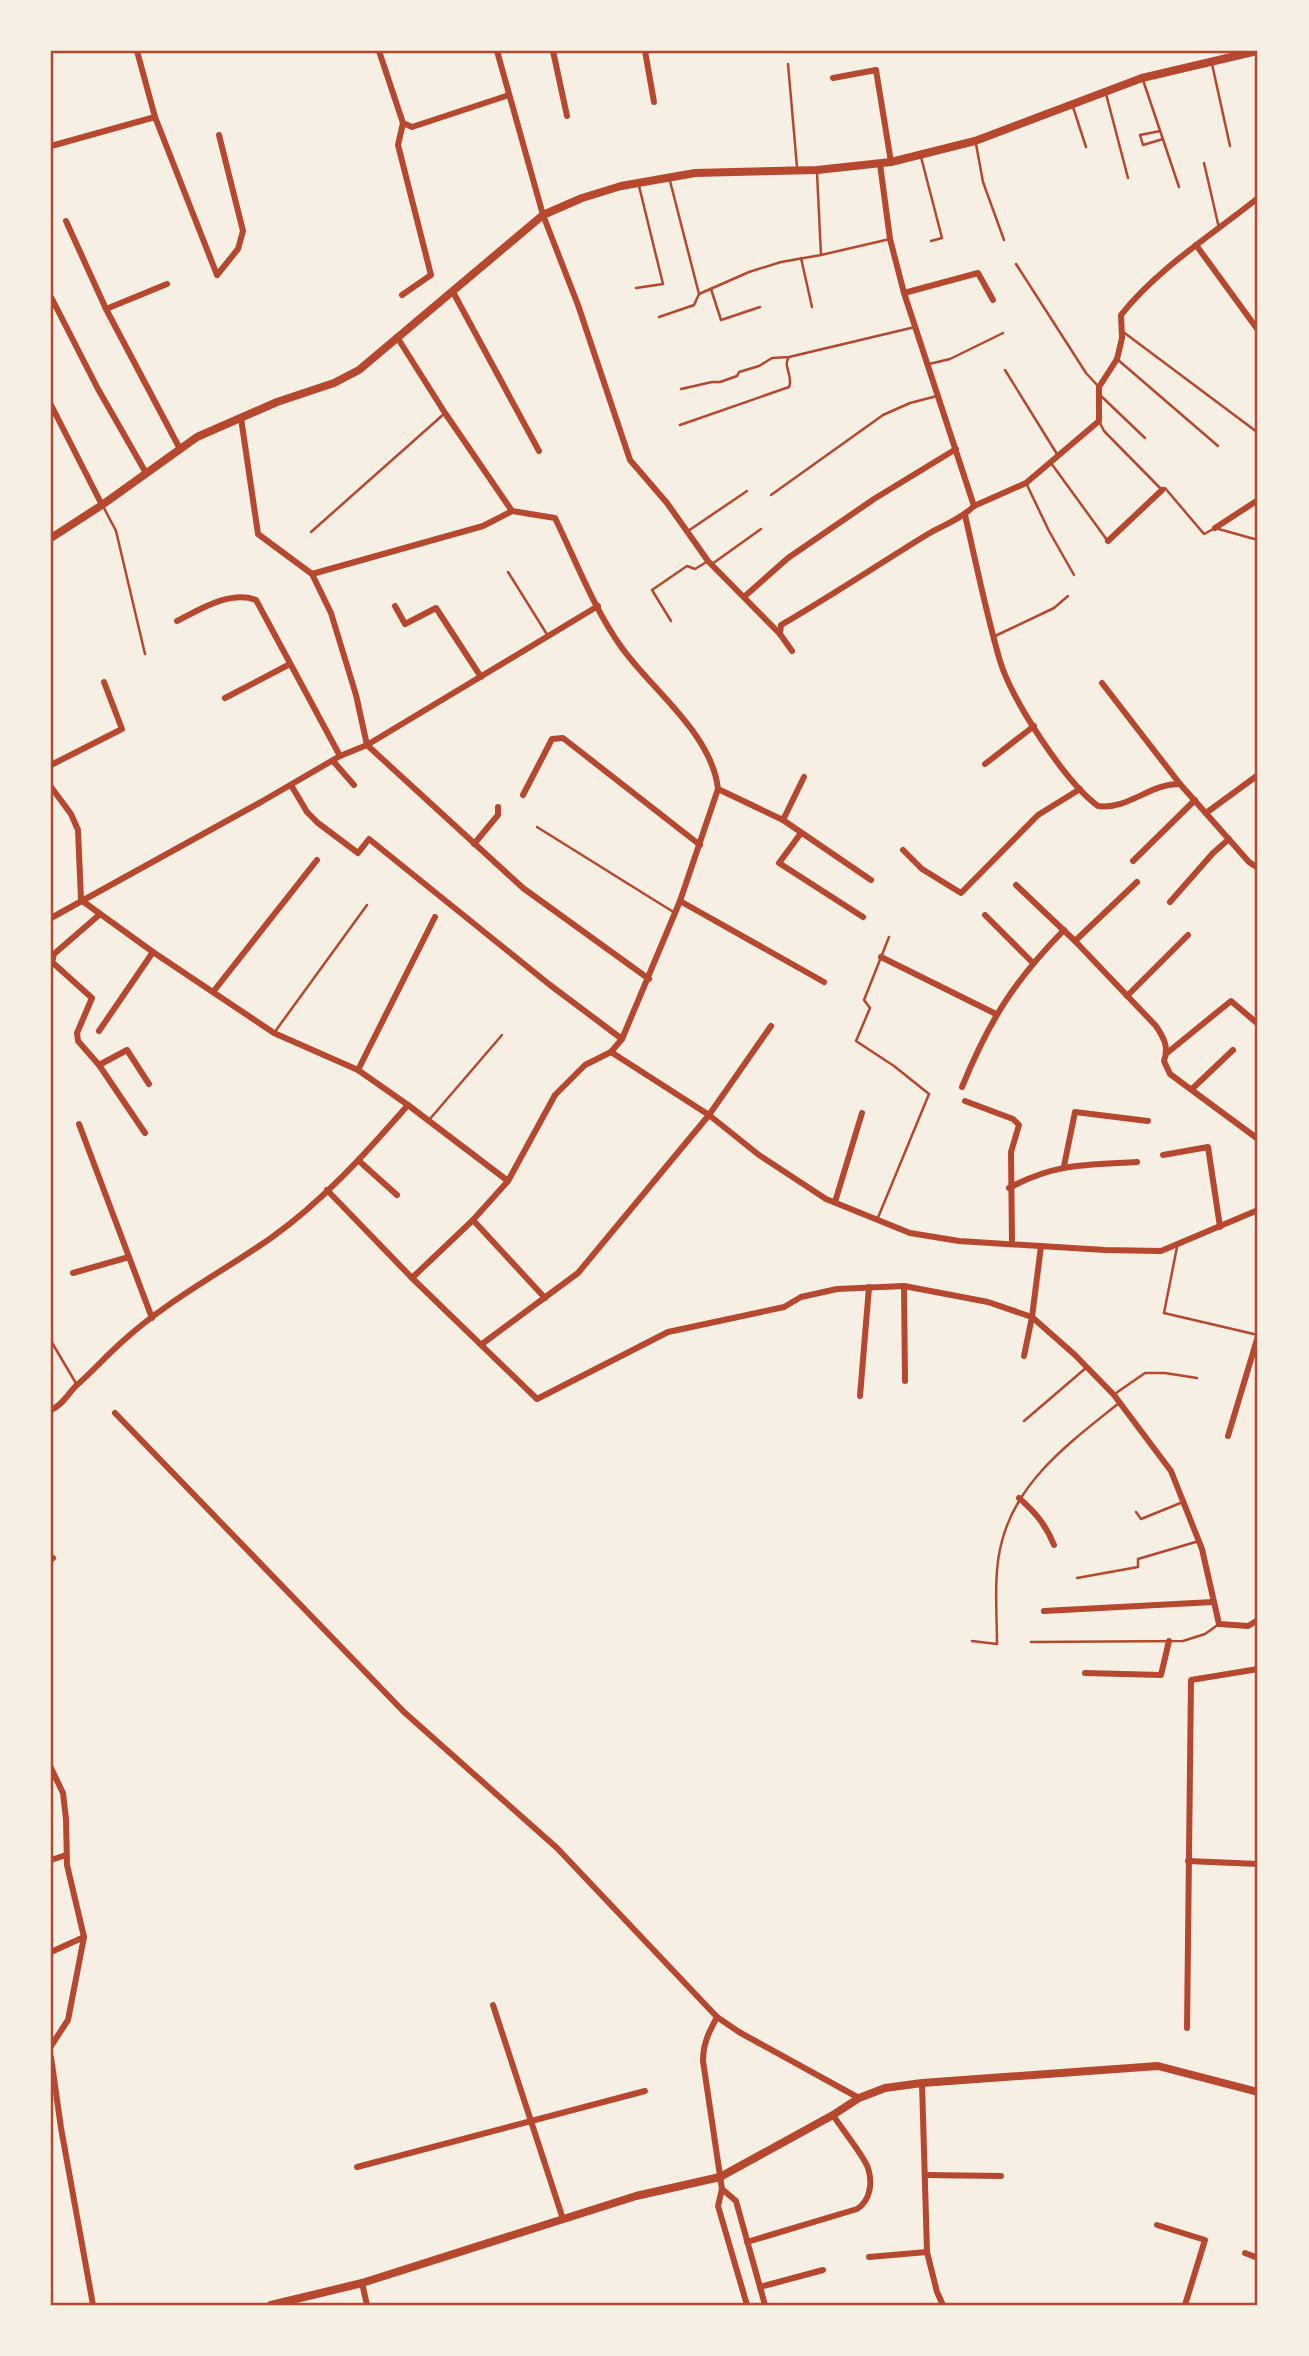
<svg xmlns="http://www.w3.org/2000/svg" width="1309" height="2356" font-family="'DejaVu Sans',sans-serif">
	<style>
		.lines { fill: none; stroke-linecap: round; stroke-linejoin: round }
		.service { stroke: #b5482f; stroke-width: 2.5 }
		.minor { stroke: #b5482f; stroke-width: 6 }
		.tertiary { stroke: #b5482f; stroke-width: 8 }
		.neatline { fill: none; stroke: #b5482f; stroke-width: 2.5 }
	</style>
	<rect width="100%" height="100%" fill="#f6efe4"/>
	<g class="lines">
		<g class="service">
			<polyline points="788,64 797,167"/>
			<polyline points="1212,64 1230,146"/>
			<polyline points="1143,80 1179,187"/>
			<polyline points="1106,94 1128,178"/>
			<polyline points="1073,107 1086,147"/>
			<polyline points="1160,131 1140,135 1143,145 1163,139"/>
			<polyline points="976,144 983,182 1004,240"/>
			<polyline points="921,157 942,238 931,241"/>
			<polyline points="1204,163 1219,228"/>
			<polyline points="821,255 890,239"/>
			<polyline points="801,258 812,307"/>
			<polyline points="1016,264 1086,373 1098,386"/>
			<polyline points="636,288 663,284 639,186"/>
			<polyline points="711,289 721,320 760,307"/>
			<polyline points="699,294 749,272 781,262 821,255 817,173"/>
			<polyline points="659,317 694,305 699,294 670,181"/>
			<polyline points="1122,331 1257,432"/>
			<polyline points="1117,359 1218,446"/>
			<polyline points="929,364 950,359 1003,333"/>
			<polyline points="1005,370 1057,454"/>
			<polyline points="681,389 712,382 720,382 737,376 739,372 759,366 772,358 789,357 915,327"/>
			<polyline points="1101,396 1145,438"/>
			<polyline points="1099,421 1104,431 1162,490 1165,488 1204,534 1215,528 1258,540"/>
			<path d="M 680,425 L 789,387 C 794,377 782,366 789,357"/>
			<polyline points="1051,463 1107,540"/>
			<polyline points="1027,485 1049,531 1074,575"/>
			<polyline points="771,495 883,415 910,403 937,396"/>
			<polyline points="104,508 116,531 145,654"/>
			<polyline points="688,531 747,491"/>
			<polyline points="311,532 445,413"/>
			<polyline points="712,564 761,529"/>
			<polyline points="508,572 548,636"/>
			<polyline points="671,621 652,590 687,566 695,569 708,561"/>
			<polyline points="995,636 1054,608 1068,596"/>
			<polyline points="537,827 675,913"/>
			<polyline points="274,1033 367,905"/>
			<polyline points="429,1120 502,1035"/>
			<polyline points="877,1220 929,1094 894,1066 856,1041 870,1008 864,1000 889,937"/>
			<polyline points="1177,1247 1164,1313 1258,1335"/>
			<polyline points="51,1341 77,1385"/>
			<polyline points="1116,1393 1145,1373 1165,1373 1197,1378"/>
			<polyline points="1024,1421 1087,1367"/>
			<polyline points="1136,1512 1141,1519 1183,1502"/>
			<polyline points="1077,1578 1138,1567 1138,1559 1199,1541"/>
			<path d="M 972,1641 L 997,1644 C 997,1611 993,1573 1002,1541 C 1018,1479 1072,1441 1119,1403"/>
			<polyline points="1031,1642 1183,1641 1205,1634 1219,1624"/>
		</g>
		<g class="minor">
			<polyline points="137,51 155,117 217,275"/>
			<polyline points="379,51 403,123"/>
			<polyline points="497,51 543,215 578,305 630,460 667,503 708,561 780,634 792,651"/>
			<polyline points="553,51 567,116"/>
			<polyline points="645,51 654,102"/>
			<polyline points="833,78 876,70 891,162"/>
			<polyline points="403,123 412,127 509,95"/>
			<polyline points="51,146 155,117"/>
			<polyline points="66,221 106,309 180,449"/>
			<polyline points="1196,245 1258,330"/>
			<polyline points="217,275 238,249 243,231 219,135"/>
			<polyline points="453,292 539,451"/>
			<polyline points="904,293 978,273 993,300"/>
			<polyline points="402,295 431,275 398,145 403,123"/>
			<polyline points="51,297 98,389 146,473"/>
			<polyline points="106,309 167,284"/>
			<path d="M 397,337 L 445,413 L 512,511 L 555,518 C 576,561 594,609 622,648 C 653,691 712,734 718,789 L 680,901 L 622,1039 L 611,1052"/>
			<polyline points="51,405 102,505"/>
			<polyline points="241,418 258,534 312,574 331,613 356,695 367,745 523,888 649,979"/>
			<path d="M 974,506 L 1026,483 L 1099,421 L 1099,387 L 1117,359 L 1122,338 L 1121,315 C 1157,269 1213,234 1258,198"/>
			<path d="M 965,515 C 976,563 986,613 1000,661 C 1012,700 1065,782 1098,806 C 1128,810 1151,783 1180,784 L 1249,862 L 1258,868"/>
			<polyline points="1215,528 1258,500"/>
			<polyline points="1108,541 1162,490"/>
			<polyline points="312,574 483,526 512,511"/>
			<polyline points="744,597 788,558 874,499 956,449"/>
			<polyline points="395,606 405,624 436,608 481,677"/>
			<path d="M 177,621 C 199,610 230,590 256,600 L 340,756"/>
			<path d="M 780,634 L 781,625 C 831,596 879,564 928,534 C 944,525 961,519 974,506 L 904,293 L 890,239 L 880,164"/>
			<polyline points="1102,683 1180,784"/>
			<polyline points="225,698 290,664"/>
			<polyline points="333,761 354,785"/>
			<polyline points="985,764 1034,726"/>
			<polyline points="51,765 122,729 104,682"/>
			<polyline points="291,785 307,812 318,823 358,853 369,839 550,985 622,1039"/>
			<polyline points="51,787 71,814 78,830 81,900 153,952 274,1033 358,1070 408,1105 508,1181 555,1095 585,1065 611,1052 709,1115 759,1155 826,1199 910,1233 959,1241 1105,1250 1161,1251 1258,1210"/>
			<polyline points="718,789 783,820 871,880"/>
			<polyline points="523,795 552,739 563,738 700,845"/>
			<polyline points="1206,813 1258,775"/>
			<polyline points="783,820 804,777"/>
			<polyline points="801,833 779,863 863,917"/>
			<polyline points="474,844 498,815 498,807"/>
			<polyline points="903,850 922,869 961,893 1038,815 1080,789"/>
			<polyline points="1133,861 1195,800"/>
			<path d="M 1016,885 L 1075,941 L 1156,1026 C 1164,1038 1169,1047 1164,1061 L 1170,1074 L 1258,1139"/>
			<polyline points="680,901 824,982"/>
			<polyline points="1170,902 1213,853 1229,839"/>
			<polyline points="99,915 54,954 52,962 92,998 77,1033 78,1041 99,1065 145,1133"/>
			<polyline points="985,915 1032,962"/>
			<polyline points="51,918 261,802 340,756 367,745 598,606"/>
			<polyline points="1075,941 1137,882"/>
			<polyline points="881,957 996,1014"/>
			<polyline points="213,992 317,860"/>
			<polyline points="1127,996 1188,935"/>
			<polyline points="99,1031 153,952"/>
			<polyline points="1167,1053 1231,1001 1258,1024"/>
			<polyline points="99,1065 127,1050 149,1084"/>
			<polyline points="358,1070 435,917"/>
			<path d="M 962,1087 C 989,1021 1014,981 1064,930"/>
			<polyline points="1192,1089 1233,1050"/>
			<polyline points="965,1101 1013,1119 1019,1125 1011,1152 1012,1244"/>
			<polyline points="79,1124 152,1318"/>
			<polyline points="1163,1155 1208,1147 1220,1227"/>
			<polyline points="359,1161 397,1195"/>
			<polyline points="1064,1166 1075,1112 1148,1121"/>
			<path d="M 1009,1188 C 1055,1163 1086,1165 1137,1162"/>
			<polyline points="327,1190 412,1278 537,1399 668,1332 784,1307 801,1297 837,1289 904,1286 988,1302 1032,1317 1075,1355 1114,1395 1171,1471 1202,1549 1219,1624 1248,1626 1258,1620"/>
			<polyline points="835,1202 862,1113"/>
			<polyline points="473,1220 545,1298"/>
			<polyline points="73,1273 129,1257"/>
			<polyline points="412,1278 473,1220 508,1181"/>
			<polyline points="904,1286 905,1381"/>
			<polyline points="482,1344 578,1273 709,1115 771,1026"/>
			<polyline points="1024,1356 1032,1317 1041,1246"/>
			<polyline points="860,1396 869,1287"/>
			<path d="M 51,1410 C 63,1405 68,1393 77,1385 C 93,1371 107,1355 123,1341 C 168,1300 222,1272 271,1238 C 323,1201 366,1153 408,1105"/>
			<polyline points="115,1413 404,1712 557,1848 717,2017 739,2032 859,2098"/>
			<polyline points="1228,1436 1258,1336"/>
			<path d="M 1019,1498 C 1035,1512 1046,1525 1054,1545"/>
			<polyline points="51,1560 53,1558"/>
			<polyline points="1044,1611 1213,1602"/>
			<polyline points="1085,1673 1161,1675 1169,1641"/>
			<polyline points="51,1768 63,1793 66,1819 67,1865 84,1937 68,2020 51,2046"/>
			<polyline points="51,1860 66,1855"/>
			<polyline points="1188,1861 1258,1864"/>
			<polyline points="51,1952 84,1937"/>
			<polyline points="493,2005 563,2219"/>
			<path d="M 717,2017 C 709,2032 703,2043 703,2061 L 722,2189 L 718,2206 L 747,2305"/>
			<polyline points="1187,2028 1191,1680 1258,1669"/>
			<polyline points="51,2057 61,2128 93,2305"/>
			<polyline points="922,2083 927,2252 937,2292 943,2305"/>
			<polyline points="357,2167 645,2091"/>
			<polyline points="925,2175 1001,2176"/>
			<polyline points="722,2189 736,2201 765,2305"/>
			<polyline points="1157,2225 1205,2240 1185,2305"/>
			<path d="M 747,2242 L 857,2209 C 870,2201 873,2183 868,2168 C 864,2156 841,2128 833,2115"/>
			<polyline points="1245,2253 1258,2258"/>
			<polyline points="869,2257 927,2252"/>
			<polyline points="362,2283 367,2305"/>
			<polyline points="760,2287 823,2270"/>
		</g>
		<g class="tertiary">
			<polyline points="51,538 102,505 197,437 277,402 334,383 359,370 543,215 582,198 621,186 695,173 817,170 891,162 975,141 1142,78 1257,51"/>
			<polyline points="271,2305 362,2283 636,2196 720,2177 833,2115 859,2098 885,2088 922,2083 1158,2066 1258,2092"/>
		</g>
	</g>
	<rect width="1309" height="2356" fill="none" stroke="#f6efe4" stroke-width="105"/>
	<rect x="52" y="52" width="1204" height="2252" class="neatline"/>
</svg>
